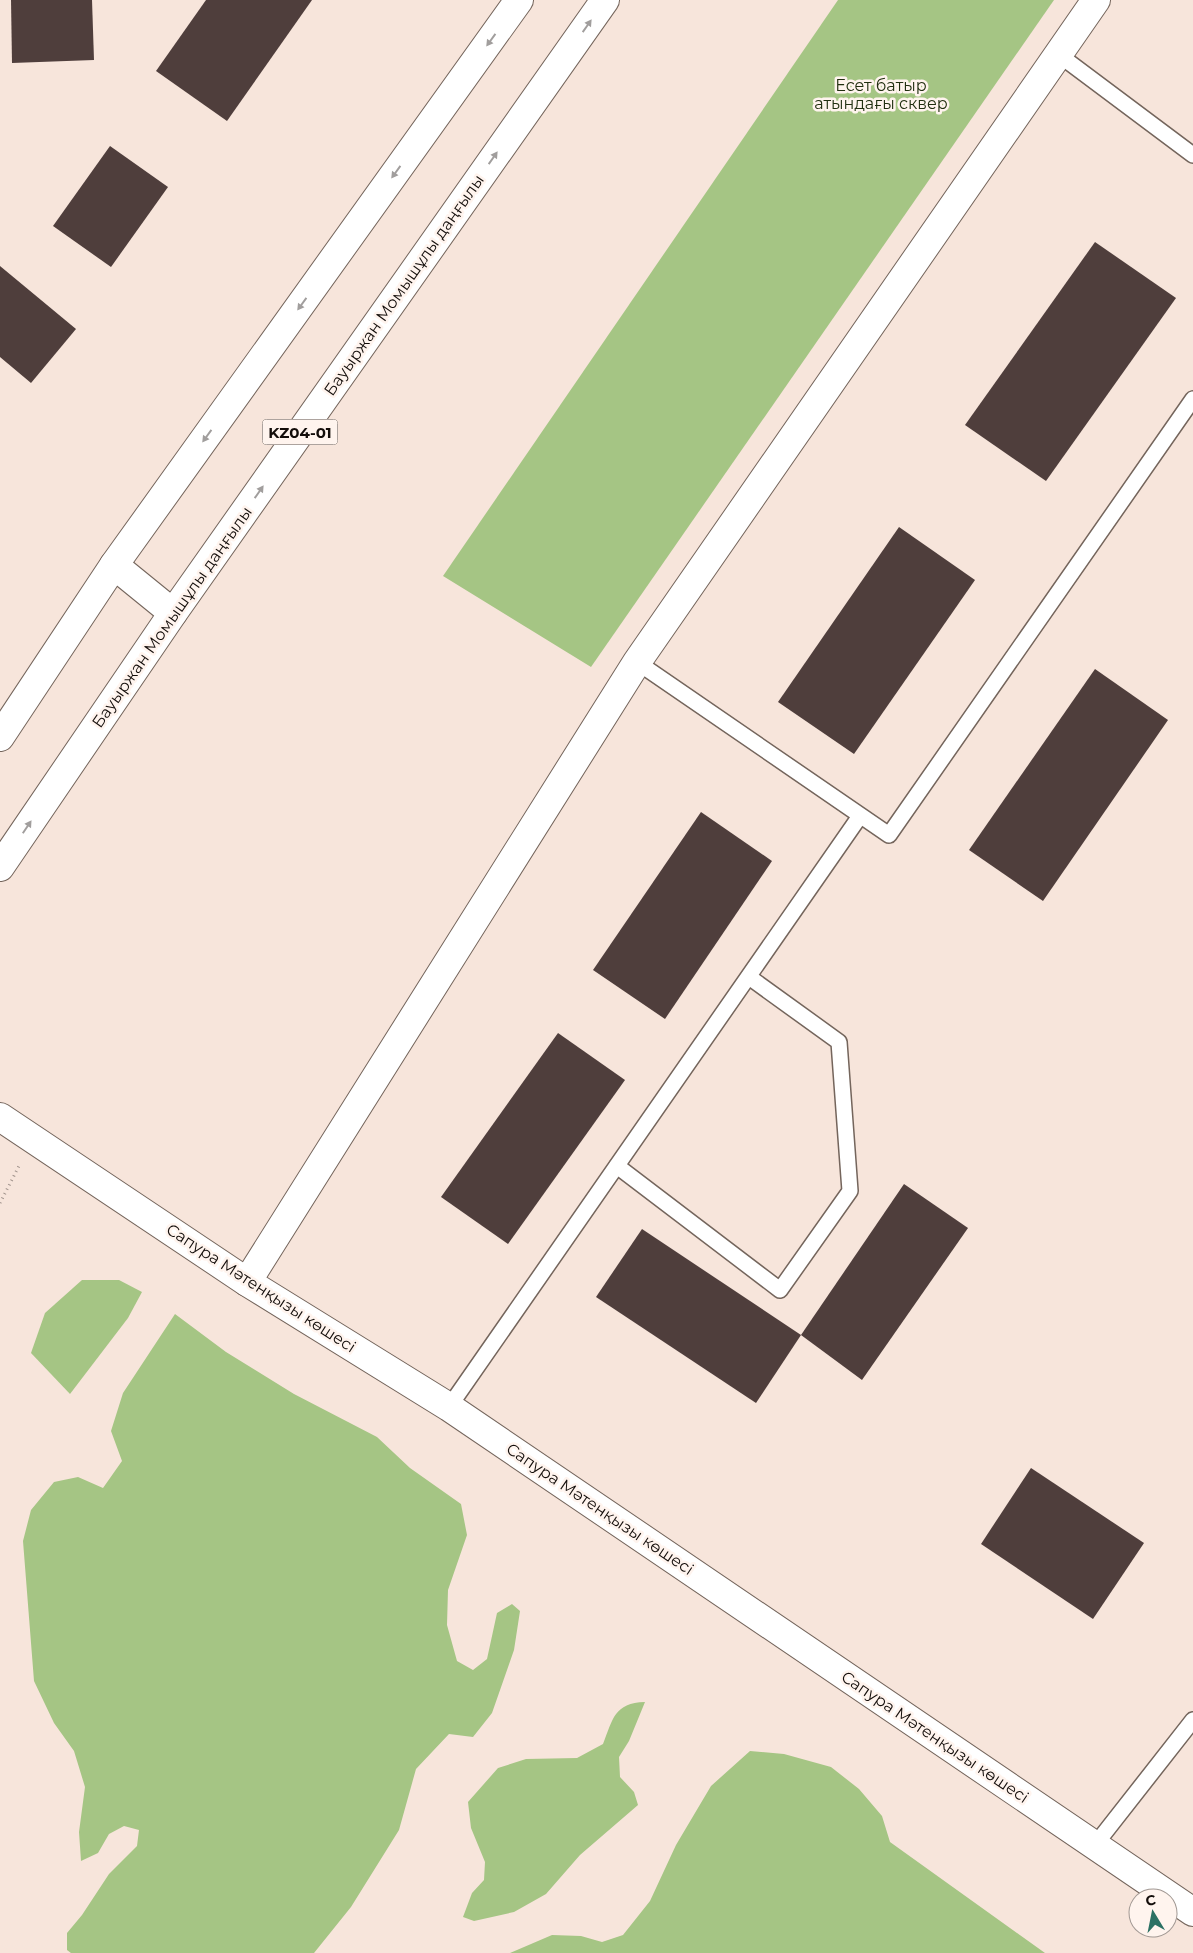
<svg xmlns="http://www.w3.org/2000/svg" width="1193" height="1953" font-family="Montserrat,sans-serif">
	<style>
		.green { fill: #a5c584 }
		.building { fill: #4f3e3c }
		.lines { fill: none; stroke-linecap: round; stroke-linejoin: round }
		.lane-casing { stroke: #74655c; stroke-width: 18 }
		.street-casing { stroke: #74655c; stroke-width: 30 }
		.secondary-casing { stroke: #74655c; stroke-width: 30 }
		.primary-casing { stroke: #74655c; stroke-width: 30 }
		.path { stroke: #a0938c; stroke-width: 3; stroke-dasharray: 1 4; stroke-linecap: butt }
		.lane { stroke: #fff; stroke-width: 15 }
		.street { stroke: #fff; stroke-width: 28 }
		.secondary { stroke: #fff; stroke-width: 28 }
		.primary { stroke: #fff; stroke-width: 28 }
		.oneway { fill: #a19e9d }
		.labels { text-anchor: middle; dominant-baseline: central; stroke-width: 5; stroke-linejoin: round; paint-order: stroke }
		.shield { fill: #fff4ee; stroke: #5a524e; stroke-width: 1 }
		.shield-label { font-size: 15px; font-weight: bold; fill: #130d0a }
		.park-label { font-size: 16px; fill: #212f10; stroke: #fff4ee }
		.street-label { font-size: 16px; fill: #130d0a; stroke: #fff4ee }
	</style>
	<rect width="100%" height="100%" fill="#f7e5db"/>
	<g class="green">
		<polygon points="838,0 1054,0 591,667 443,576"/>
		<polygon points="82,1280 119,1280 142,1292 128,1318 70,1394 31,1353 45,1313"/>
		<polygon points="175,1314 226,1352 294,1394 377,1437 410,1468 461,1504 467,1535 448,1590 447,1625 457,1661 473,1670 487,1659 497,1613 512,1604 520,1611 514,1650 492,1713 473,1737 449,1734 416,1769 399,1830 351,1907 314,1953 71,1953 67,1950 67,1933 82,1915 109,1874 137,1846 139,1830 124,1826 109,1834 98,1853 81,1861 79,1832 85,1787 74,1751 54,1723 34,1681 23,1541 31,1510 54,1482 78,1477 103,1488 122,1461 111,1431 123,1393"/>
		<path d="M 645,1702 L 629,1741 L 619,1757 L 620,1777 L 634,1792 L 638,1805 L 580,1855 L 546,1894 L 514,1912 L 474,1921 L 463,1917 L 472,1893 L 484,1880 L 485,1862 L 471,1828 L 468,1802 L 498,1768 L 526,1759 L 577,1758 L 603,1744 C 613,1719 614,1703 645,1702 Z"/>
		<polygon points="750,1751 784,1754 831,1767 859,1789 882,1816 890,1842 1045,1953 510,1953 552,1935 581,1936 602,1942 623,1935 650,1901 676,1845 711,1786"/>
	</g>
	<g class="building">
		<polygon points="11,0 92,0 94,60 12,63"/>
		<polygon points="206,0 312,0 227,121 156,71"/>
		<polygon points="110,146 168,187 111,267 53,226"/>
		<polygon points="1095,242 1176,298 1046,481 965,425"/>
		<polygon points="0,266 76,329 31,383 0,357"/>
		<polygon points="899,527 975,580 854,754 778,702"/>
		<polygon points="1095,669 1168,720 1043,901 969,850"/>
		<polygon points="701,812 772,861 665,1019 593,970"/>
		<polygon points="558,1033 625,1080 508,1244 441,1197"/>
		<polygon points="904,1184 968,1228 862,1380 801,1335"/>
		<polygon points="642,1229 801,1335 756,1403 596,1297"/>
		<polygon points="1031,1468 1144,1543 1093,1619 981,1544"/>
	</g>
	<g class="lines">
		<defs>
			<g id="lane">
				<polyline points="1058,54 1193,155"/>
				<polyline points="637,662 889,835 1193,399"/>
				<polyline points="617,1166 780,1290 850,1191 839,1042 749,977"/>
				<polyline points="449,1407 860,816"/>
				<polyline points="1095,1845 1193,1720"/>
			</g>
			<polyline id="street" points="247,1282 637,662 1096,0"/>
			<polyline id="secondary" points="0,1117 247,1282 449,1407 1193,1912"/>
			<g id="primary">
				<polyline points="114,565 173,613"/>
				<polyline points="0,737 114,565 519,0"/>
				<polyline points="0,867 173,613 605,0"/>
			</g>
		</defs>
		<use href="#lane" class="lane-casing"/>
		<use href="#street" class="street-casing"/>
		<use href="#secondary" class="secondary-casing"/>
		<use href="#primary" class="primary-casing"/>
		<polyline class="path" points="0,1203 19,1166"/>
		<use href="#lane" class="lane"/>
		<use href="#street" class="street"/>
		<use href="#secondary" class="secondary"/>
		<use href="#primary" class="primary"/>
	</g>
	<defs><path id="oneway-solid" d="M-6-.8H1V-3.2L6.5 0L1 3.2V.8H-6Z" transform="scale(1.25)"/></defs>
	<g class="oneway">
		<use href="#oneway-solid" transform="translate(587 26) rotate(-55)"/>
		<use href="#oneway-solid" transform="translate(491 40) rotate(126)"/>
		<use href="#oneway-solid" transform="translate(493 158) rotate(-55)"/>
		<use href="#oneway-solid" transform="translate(396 172) rotate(126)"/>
		<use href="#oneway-solid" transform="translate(302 304) rotate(126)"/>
		<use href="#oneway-solid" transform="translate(207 436) rotate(126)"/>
		<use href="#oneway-solid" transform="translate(259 492) rotate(-55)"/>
		<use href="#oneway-solid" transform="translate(27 827) rotate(-56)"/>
	</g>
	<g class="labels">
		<rect class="shield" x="262.5" y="419.5" width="75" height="25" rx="4"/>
		<g class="shield-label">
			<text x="300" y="432">KZ04-01</text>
		</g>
		<g class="park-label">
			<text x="881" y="85">Есет батыр<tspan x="881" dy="18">атындағы сквер</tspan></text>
		</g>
		<g class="street-label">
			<text transform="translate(404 285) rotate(-55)">Бауыржан Момышұлы даңғылы</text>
			<text transform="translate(172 617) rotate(-55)">Бауыржан Момышұлы даңғылы</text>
			<text transform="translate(261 1288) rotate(33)">Сапура Мәтенқызы көшесі</text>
			<text transform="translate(600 1509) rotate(34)">Сапура Мәтенқызы көшесі</text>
			<text transform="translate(935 1737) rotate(34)">Сапура Мәтенқызы көшесі</text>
		</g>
	</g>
	<g transform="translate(1153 1913) rotate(350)"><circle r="24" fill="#fff4ee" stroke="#a19893"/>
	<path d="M0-4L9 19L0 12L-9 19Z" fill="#2c7164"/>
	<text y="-8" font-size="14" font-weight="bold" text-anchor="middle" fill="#130d0a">С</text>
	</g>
</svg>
